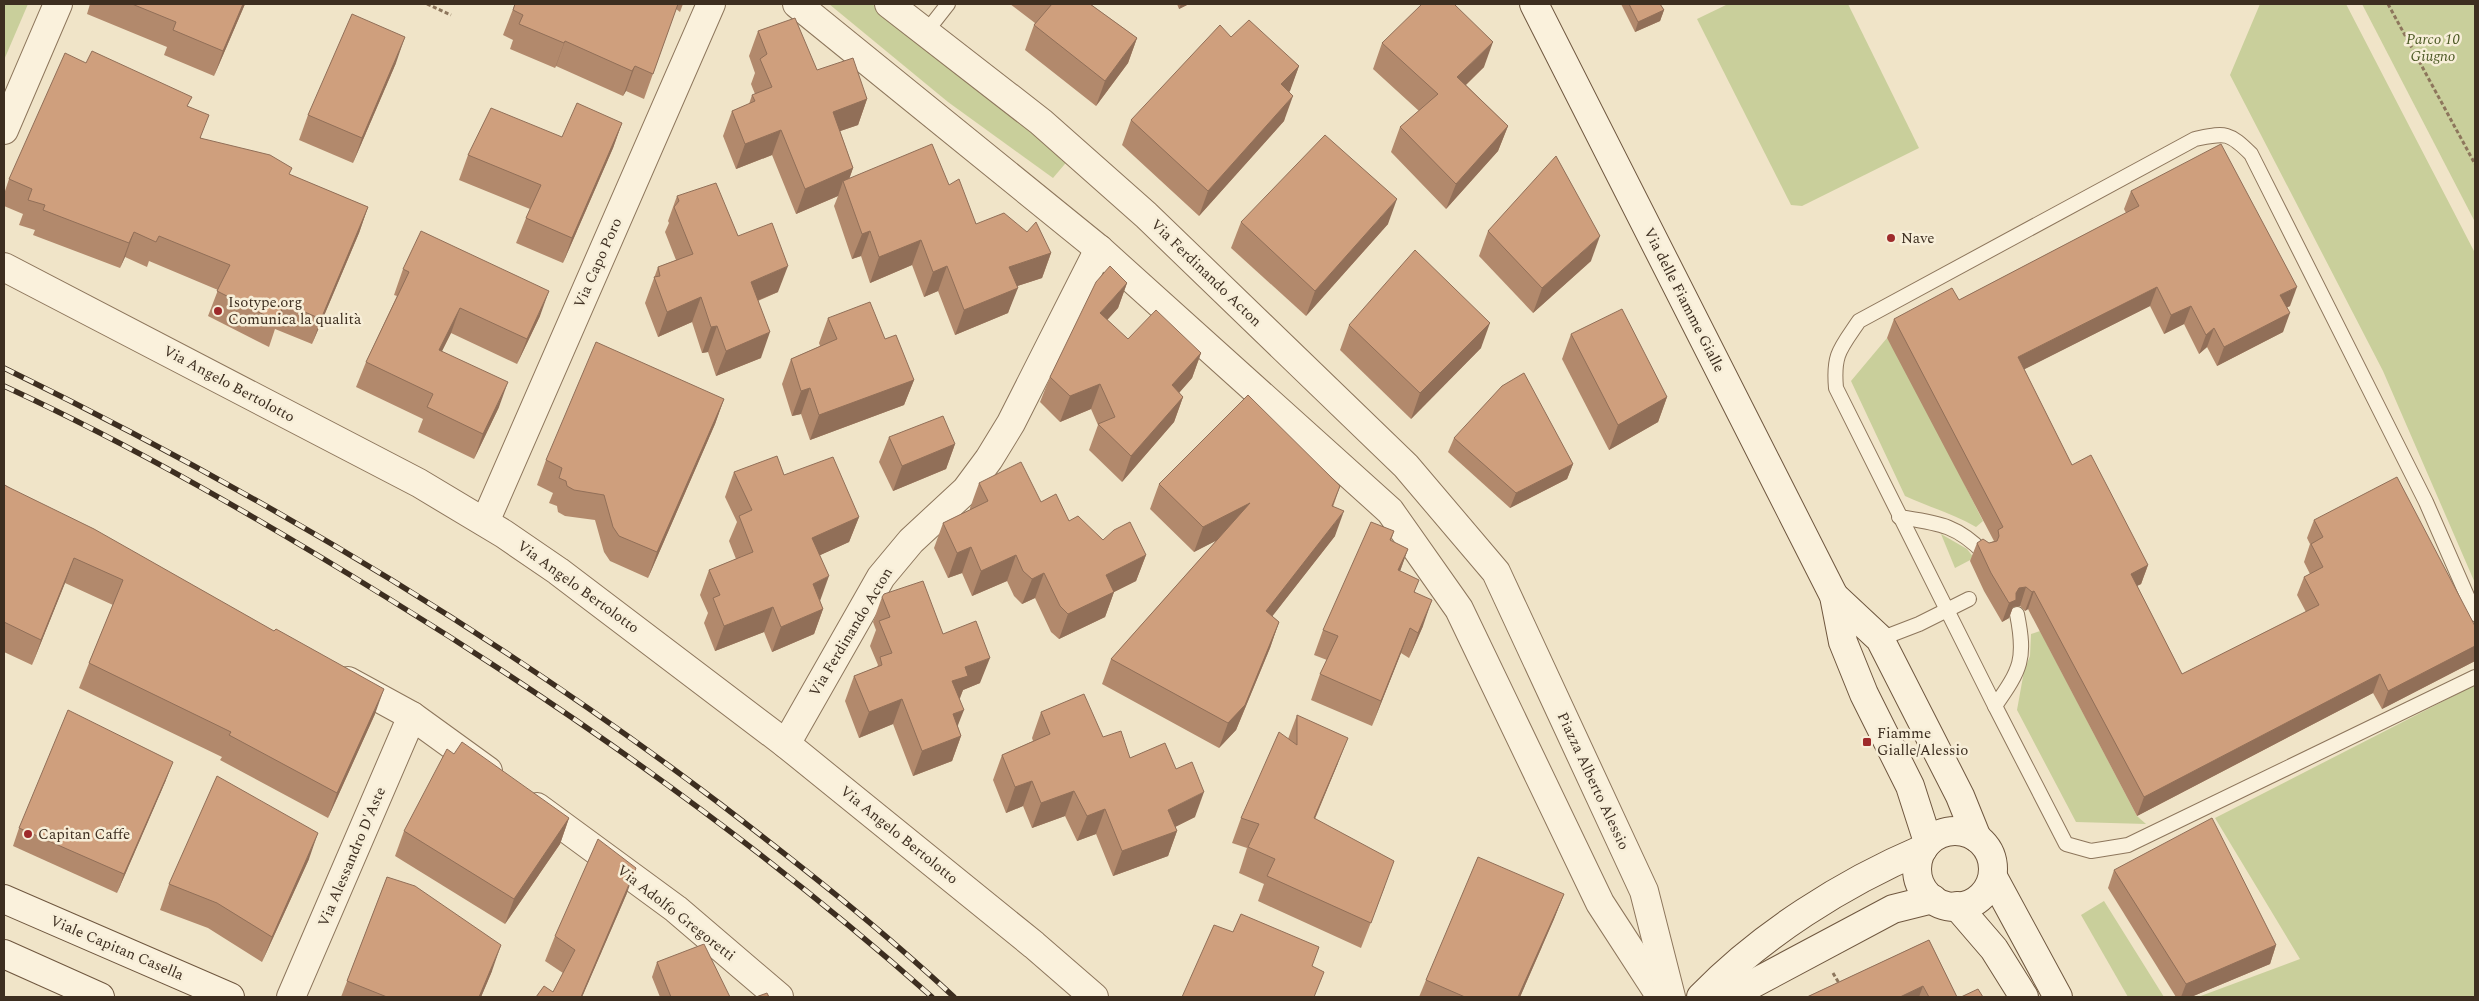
<svg xmlns="http://www.w3.org/2000/svg" width="2479" height="1001" font-family="Spectral,serif">
	<style>
		.green { fill: #c9cf9b }
		.lines { fill: none; stroke-linecap: round; stroke-linejoin: round }
		.lane-casing { stroke: #8d765c; stroke-width: 16 }
		.street-casing { stroke: #8d765c; stroke-width: 30 }
		.secondary-casing { stroke: #6f573f; stroke-width: 30 }
		.path { stroke: #8d765c; stroke-width: 3; stroke-dasharray: 4 2.5; stroke-linecap: butt }
		.lane { stroke: #faf1dc; stroke-width: 14 }
		.street { stroke: #faf1dc; stroke-width: 28 }
		.secondary { stroke: #faf1dc; stroke-width: 28 }
		.rail-casing { stroke: #3d2e20; stroke-width: 5.5 }
		.rail { stroke: #f7eed8; stroke-width: 4; stroke-dasharray: 11; stroke-linecap: butt }
		.wall { fill: #b2896c }
		.shaded-wall { fill: #916f58 }
		.building { fill: #cf9f7d; stroke: #916f58 }
		.poi-dot { fill: #9e2a2b; stroke: #f7eed8; stroke-width: 2 }
		.labels { text-anchor: middle; dominant-baseline: central; stroke-width: 5; stroke-linejoin: round; paint-order: stroke }
		.park-label { font-size: 15px; font-style: italic; fill: #4d5a26; stroke: #f7eed8 }
		.poi-label { font-size: 15px; fill: #3d2e20; stroke: #f7eed8; text-anchor: start }
		.street-label { font-size: 15px; fill: #3d2e20; stroke: #f7eed8 }
	</style>
	<rect width="100%" height="100%" fill="#f0e4c8"/>
	<g class="green">
		<polygon points="4,4 28,4 4,60"/>
		<polygon points="829,4 872,4 1070,158 1053,178 948,102"/>
		<polygon points="1728,4 1848,4 1919,148 1802,206 1791,205 1697,19"/>
		<polygon points="2260,4 2346,4 2475,253 2475,583 2383,371 2230,75"/>
		<polygon points="2362,4 2475,4 2475,222"/>
		<path d="M 1887,338 L 1908,373 L 1983,521 L 1976,527 C 1954,514 1929,507 1905,496 L 1851,381 Z"/>
		<polygon points="1941,534 1967,549 1974,558 1955,568"/>
		<polygon points="2040,631 2137,816 2146,824 2076,822 2017,710 2024,671 2030,656 2031,634"/>
		<polygon points="2475,685 2475,997 2198,997 2300,959 2215,818"/>
		<polygon points="2104,901 2164,997 2128,997 2081,915"/>
	</g>
	<g class="lines">
		<defs>
			<g id="lane">
				<polyline points="926,32 948,4"/>
				<path d="M 1899,517 C 1937,523 1956,524 1984,553"/>
				<path d="M 2017,614 C 2026,659 2021,669 1995,706 L 1836,388 C 1833,354 1840,349 1859,321 L 2195,139 C 2225,133 2228,131 2251,154 L 2426,502 L 2475,614"/>
				<polyline points="1880,639 1919,624 1969,599"/>
				<polyline points="1995,706 2066,844 2091,851 2128,845 2475,677"/>
			</g>
			<g id="street">
				<polyline points="797,4 1099,249 1390,511 1459,609 1600,903 1661,997"/>
				<polyline points="889,4 1041,122 1146,215 1406,466 1496,572 1644,891 1671,997"/>
				<polyline points="4,130 58,4"/>
				<polyline points="4,267 419,483 504,534 558,571 786,744 1034,945 1094,997"/>
				<polyline points="485,522 711,4"/>
				<polyline points="348,681 412,716 488,771"/>
				<polyline points="786,744 881,577 911,541 966,490 989,459 1011,423 1099,249"/>
				<polyline points="537,807 676,909 779,997"/>
				<polyline points="291,997 412,716"/>
			</g>
			<g id="secondary">
				<polyline points="1534,4 1834,596 1843,642 1864,694 1910,786 1928,842"/>
				<polyline points="1834,596 1880,639 1960,796 1977,838"/>
				<circle cx="1955" cy="869" r="38"/>
				<polyline points="1993,877 2058,997"/>
				<polyline points="4,899 230,997"/>
				<polyline points="1957,906 1994,949 2024,997"/>
				<polyline points="4,954 100,997"/>
				<path d="M 1701,997 C 1761,935 1843,883 1923,849"/>
				<polyline points="1728,997 1893,909 1933,899"/>
			</g>
		</defs>
		<use href="#lane" class="lane-casing"/>
		<use href="#street" class="street-casing"/>
		<use href="#secondary" class="secondary-casing"/>
		<g class="path">
			<polyline points="427,4 451,15"/>
			<polyline points="2388,4 2475,164"/>
			<polyline points="1833,973 1840,985"/>
		</g>
		<use href="#lane" class="lane"/>
		<use href="#street" class="street"/>
		<use href="#secondary" class="secondary"/>
		<defs>
			<g id="rail">
				<path d="M 4,368 C 256,491 496,634 719,803 C 800,865 880,928 954,997"/>
				<path d="M 4,386 C 136,447 263,521 386,597 C 578,715 763,847 932,997"/>
			</g>
		</defs>
		<use href="#rail" class="rail-casing"/>
		<use href="#rail" class="rail"/>
	</g>
	<g class="wall">
		<polygon points="90,4 245,4 214,76 164,55 167,47 87,14"/>
		<polygon points="515,4 683,4 680,12 676,9 644,99 626,91 623,96 556,66 555,68 510,49 513,40 503,35"/>
		<polygon points="1010,4 1090,4 1137,38 1128,63 1096,106 1025,50 1034,25 1035,23"/>
		<polygon points="1177,4 1189,4 1179,9"/>
		<polygon points="1621,4 1660,4 1664,10 1660,21 1635,32"/>
		<polygon points="758,31 817,70 867,99 858,125 840,131 853,168 849,179 949,185 976,224 1051,253 1042,278 1017,286 1008,313 955,335 938,291 924,297 912,265 870,283 861,256 852,259 834,206 838,196 796,214 772,155 736,169 723,136 732,111 749,104 752,95 755,94 751,84 755,73 749,56"/>
		<polygon points="1231,37 1299,66 1289,92 1284,121 1199,216 1122,145 1131,120"/>
		<polygon points="1382,43 1484,67 1466,85 1508,126 1498,151 1446,209 1391,152 1400,127 1419,111 1373,69"/>
		<polygon points="86,63 188,106 201,138 368,207 359,233 312,344 275,329 269,347 208,316 218,290 149,261 147,267 125,257 120,268 33,235 35,230 19,225 23,214 4,206 4,194 9,179"/>
		<polygon points="396,63 353,163 299,140 308,115"/>
		<polygon points="622,123 613,148 563,263 516,243 526,218 530,209 459,180 468,155 562,137"/>
		<polygon points="2131,191 2290,306 2287,307 2283,332 2217,366 2207,347 2199,354 2184,324 2164,334 2150,306 2024,369 2072,465 2148,565 2141,584 2137,586 2182,674 2306,612 2297,595 2304,577 2310,574 2304,562 2310,544 2307,538 2314,520 2475,626 2475,661 2382,709 2373,693 2137,816 2028,609 2025,611 2020,606 2013,607 2009,618 2002,622 1984,591 1970,561 1977,543 1989,543 1994,541 1887,338 1894,319 1959,300 2126,213 2124,209"/>
		<polygon points="677,196 738,236 778,292 758,301 761,358 716,376 708,352 702,353 692,322 658,337 645,303 658,267 676,260 665,232 669,223 668,221"/>
		<polygon points="1241,222 1388,224 1306,316 1231,248"/>
		<polygon points="1488,231 1591,261 1533,313 1479,256"/>
		<polygon points="403,269 540,316 517,364 451,333 442,351 499,407 474,459 418,432 423,419 356,387 366,362 397,296 394,295"/>
		<polygon points="1127,283 1118,308 1107,320 1128,339 1201,353 1192,378 1179,393 1183,397 1174,422 1122,482 1089,450 1098,425 1091,409 1060,422 1040,402 1050,377"/>
		<polygon points="828,318 885,339 914,380 904,405 810,440 801,414 792,416 782,384 791,359 820,346 819,343"/>
		<polygon points="1349,325 1481,348 1411,419 1340,350"/>
		<polygon points="1571,334 1667,397 1658,422 1609,450 1562,359"/>
		<polygon points="724,399 715,424 648,578 610,561 604,552 595,520 565,516 558,512 557,506 549,503 553,493 537,485 546,460"/>
		<polygon points="889,437 955,444 946,469 893,491 879,462"/>
		<polygon points="1454,438 1573,464 1567,479 1510,508 1448,452"/>
		<polygon points="734,472 784,475 859,517 849,542 820,555 820,601 823,609 814,634 772,652 764,632 715,651 704,623 708,613 700,595 709,570 736,559 729,541 737,522 725,497"/>
		<polygon points="979,483 1041,502 1069,521 1103,540 1146,555 1136,581 1114,592 1105,617 1059,639 1051,632 1035,598 1022,604 1014,596 1007,581 972,596 962,573 948,578 934,548 943,523 970,510 970,508"/>
		<polygon points="4,484 375,714 328,818 220,760 222,757 79,688 89,663 113,605 65,583 32,665 4,652"/>
		<polygon points="1159,484 1340,486 1333,507 1335,536 1272,616 1279,622 1270,648 1236,730 1219,748 1102,684 1111,659 1217,540 1194,552 1150,509"/>
		<polygon points="1394,531 1391,541 1408,549 1400,571 1415,592 1423,626 1409,658 1401,653 1372,726 1311,700 1320,674 1327,660 1314,655 1323,630"/>
		<polygon points="882,597 943,634 980,683 963,690 959,699 958,727 961,736 952,761 913,776 893,724 859,738 845,701 854,676 877,667 878,665 870,646 876,630 873,622"/>
		<polygon points="1041,712 1103,737 1130,758 1195,817 1175,827 1177,831 1168,856 1113,876 1096,834 1077,841 1065,816 1032,828 1023,806 1006,813 993,780 1002,755 1033,741 1032,738"/>
		<polygon points="1297,715 1338,763 1315,819 1385,886 1361,948 1258,901 1264,884 1239,873 1247,848 1232,843 1241,818 1288,739"/>
		<polygon points="166,780 117,893 13,846 19,828"/>
		<polygon points="569,818 560,844 505,924 395,856 404,831"/>
		<polygon points="309,859 262,962 208,928 160,910 169,884"/>
		<polygon points="2114,870 2276,945 2270,964 2191,997 2176,997 2108,888"/>
		<polygon points="387,877 492,971 481,997 341,997"/>
		<polygon points="627,893 582,997 536,997 553,992 563,973 545,961 555,936"/>
		<polygon points="1564,894 1554,919 1520,997 1419,997 1426,980"/>
		<polygon points="1929,940 1957,997 1807,997"/>
		<polygon points="657,962 730,997 660,997 652,977"/>
	</g>
	<g class="shaded-wall">
		<polygon points="243,4 245,4 214,76 223,51"/>
		<polygon points="1181,4 1189,4 1179,9"/>
		<polygon points="1664,10 1660,21 1635,32 1638,22"/>
		<polygon points="405,37 396,63 353,163 362,138"/>
		<polygon points="1137,38 1128,63 1096,106 1105,81"/>
		<polygon points="565,41 556,66 555,68 564,43"/>
		<polygon points="1493,42 1484,67 1448,102 1457,77"/>
		<polygon points="635,66 626,91 623,96 632,71"/>
		<polygon points="1299,66 1290,91 1272,109 1281,84"/>
		<polygon points="1293,96 1284,121 1199,216 1208,191"/>
		<polygon points="867,99 858,125 823,137 833,112"/>
		<polygon points="622,123 613,148 563,263 572,238"/>
		<polygon points="1508,126 1498,151 1446,209 1456,184"/>
		<polygon points="781,130 772,155 736,169 745,144"/>
		<polygon points="853,168 846,188 843,181 838,196 796,214 805,189"/>
		<polygon points="1397,199 1388,224 1306,316 1315,291"/>
		<polygon points="368,207 359,233 312,344 321,319"/>
		<polygon points="870,231 861,256 852,259 862,234"/>
		<polygon points="134,232 125,257 120,268 129,243"/>
		<polygon points="1600,236 1591,261 1533,313 1542,288"/>
		<polygon points="921,240 912,265 870,283 879,257"/>
		<polygon points="1051,253 1042,278 999,292 1009,267"/>
		<polygon points="788,266 778,292 741,307 751,282"/>
		<polygon points="947,266 938,291 924,297 933,272"/>
		<polygon points="1127,283 1118,308 1090,339 1100,313"/>
		<polygon points="2157,287 2150,306 2011,376 2018,357"/>
		<polygon points="2297,287 2290,306 2274,314 2280,295"/>
		<polygon points="1018,288 1008,313 955,335 964,310"/>
		<polygon points="549,291 540,316 517,364 527,339"/>
		<polygon points="701,297 692,322 658,337 667,312"/>
		<polygon points="2191,306 2184,324 2164,334 2171,315"/>
		<polygon points="460,308 451,333 430,375 439,350"/>
		<polygon points="2290,313 2283,332 2217,366 2224,347"/>
		<polygon points="1490,323 1481,348 1411,419 1420,393"/>
		<polygon points="717,326 708,352 702,353 711,327"/>
		<polygon points="2214,328 2207,347 2199,354 2206,335"/>
		<polygon points="770,332 761,358 716,376 726,351"/>
		<polygon points="1201,353 1192,378 1163,411 1172,385"/>
		<polygon points="914,380 904,405 810,440 819,415"/>
		<polygon points="508,382 499,407 474,459 483,434"/>
		<polygon points="1100,384 1091,409 1060,422 1070,396"/>
		<polygon points="810,388 801,414 792,416 801,391"/>
		<polygon points="1183,397 1174,422 1122,482 1131,456"/>
		<polygon points="1667,397 1658,422 1609,450 1618,425"/>
		<polygon points="724,399 715,424 648,578 657,552"/>
		<polygon points="955,444 946,469 893,491 902,466"/>
		<polygon points="1573,464 1567,479 1510,508 1516,493"/>
		<polygon points="1250,503 1241,528 1194,552 1203,527"/>
		<polygon points="1344,511 1335,536 1257,636 1266,611"/>
		<polygon points="859,517 849,542 803,563 812,538"/>
		<polygon points="971,547 962,573 948,578 957,553"/>
		<polygon points="1408,549 1399,574 1398,570"/>
		<polygon points="1016,555 1007,581 972,596 981,571"/>
		<polygon points="1146,555 1136,581 1114,592 1105,617 1059,639 1068,614 1106,575"/>
		<polygon points="74,558 65,583 32,665 41,640"/>
		<polygon points="2148,565 2141,584 2124,592 2131,574"/>
		<polygon points="1044,573 1035,598 1022,604 1032,579"/>
		<polygon points="829,576 820,601 813,584"/>
		<polygon points="2026,587 2020,606 2013,607 2009,618 2002,622 2009,603 2019,588"/>
		<polygon points="2034,591 2028,609 2025,611 2032,592"/>
		<polygon points="1432,600 1423,626 1409,658 1418,633"/>
		<polygon points="773,607 764,632 715,651 724,626"/>
		<polygon points="823,609 814,634 772,652 781,627"/>
		<polygon points="1279,622 1270,648 1236,730 1219,748 1228,723"/>
		<polygon points="1410,628 1401,653 1372,726 1381,701"/>
		<polygon points="2475,646 2475,661 2382,709 2388,691"/>
		<polygon points="990,658 980,683 963,690 959,701 952,681 965,667"/>
		<polygon points="2380,674 2373,693 2137,816 2144,797"/>
		<polygon points="384,689 375,714 328,818 337,793"/>
		<polygon points="902,699 893,724 859,738 869,712"/>
		<polygon points="964,710 954,735 953,714"/>
		<polygon points="961,736 952,761 913,776 922,751"/>
		<polygon points="1348,738 1338,763 1304,844 1314,818"/>
		<polygon points="173,762 166,780 117,893 124,874"/>
		<polygon points="1032,781 1023,806 1006,813 1015,787"/>
		<polygon points="1074,791 1065,816 1032,828 1041,803"/>
		<polygon points="1204,792 1195,817 1159,835 1168,810"/>
		<polygon points="1105,809 1096,834 1077,841 1087,816"/>
		<polygon points="569,818 560,844 505,924 514,899"/>
		<polygon points="1177,831 1168,856 1113,876 1122,851"/>
		<polygon points="318,833 309,859 262,962 272,937"/>
		<polygon points="636,868 627,893 582,997 581,997"/>
		<polygon points="1564,894 1554,919 1520,997 1518,997"/>
		<polygon points="501,945 492,971 481,997 479,997"/>
		<polygon points="2276,945 2270,964 2191,997 2181,997 2186,984"/>
		<polygon points="1923,986 1919,997 1900,997"/>
	</g>
	<g class="building">
		<polygon points="132,4 243,4 223,51 173,30 176,22"/>
		<polygon points="515,4 678,4 653,74 635,66 632,71 565,41 564,43 519,24 523,15 513,10"/>
		<polygon points="1052,4 1090,4 1137,38 1105,81 1034,25"/>
		<polygon points="1422,4 1454,4 1493,42 1457,77 1508,126 1456,184 1400,127 1438,94 1382,43"/>
		<polygon points="1629,4 1660,4 1664,10 1638,22"/>
		<polygon points="352,14 405,37 362,138 308,115"/>
		<polygon points="795,18 817,70 853,58 867,99 833,112 853,168 805,189 781,130 745,144 732,111 755,101 752,95 772,87 760,59 767,54 758,31"/>
		<polygon points="1249,20 1299,66 1281,84 1293,96 1208,191 1131,120 1220,25 1231,37"/>
		<polygon points="92,51 192,97 187,106 209,115 200,138 270,155 292,168 289,174 368,207 321,319 284,303 278,322 217,291 230,265 159,236 156,242 134,232 129,243 43,210 45,205 28,200 32,189 9,179 65,53 86,63"/>
		<polygon points="577,103 622,123 572,238 526,218 541,185 468,155 491,108 562,137"/>
		<polygon points="1325,135 1397,199 1315,291 1241,222"/>
		<polygon points="932,144 949,185 959,179 976,224 1004,213 1027,232 1036,222 1051,253 1009,267 1018,288 964,310 947,266 933,272 921,240 879,257 870,231 862,234 843,181"/>
		<polygon points="2221,144 2297,287 2280,295 2290,313 2224,347 2214,328 2206,335 2191,306 2171,315 2157,287 2018,357 2072,465 2091,455 2148,565 2131,574 2182,674 2319,605 2304,577 2323,567 2311,544 2323,537 2314,520 2397,477 2475,626 2475,646 2388,691 2380,674 2144,797 2034,591 2032,592 2026,587 2019,588 2016,593 2016,600 2009,603 1991,573 1977,543 1983,539 1989,543 1997,541 1999,536 1998,530 2003,527 1894,319 1952,288 1959,300 2139,206 2131,191"/>
		<polygon points="1556,156 1600,236 1542,288 1488,231"/>
		<polygon points="716,183 738,236 772,223 788,266 751,282 770,332 726,351 717,326 711,327 701,297 667,312 654,277 660,276 658,267 693,254 674,207 679,201 677,196"/>
		<polygon points="421,231 549,291 527,339 460,308 439,350 508,382 483,434 427,407 433,394 366,362 409,272 403,269"/>
		<polygon points="1415,250 1490,323 1420,393 1349,325"/>
		<polygon points="1110,266 1127,283 1100,313 1128,339 1156,310 1201,353 1172,385 1183,397 1131,456 1098,424 1115,417 1100,384 1070,396 1050,377 1096,282"/>
		<polygon points="870,302 885,339 896,335 914,380 819,415 810,388 801,391 791,359 837,339 828,318"/>
		<polygon points="1622,309 1667,397 1618,425 1571,334"/>
		<polygon points="596,342 724,399 657,552 619,536 613,527 604,495 574,490 567,486 566,481 559,478 562,468 546,460"/>
		<polygon points="1524,373 1573,464 1516,493 1454,438 1502,386"/>
		<polygon points="1248,395 1340,486 1332,506 1344,511 1266,611 1279,622 1245,705 1228,723 1111,659 1250,503 1203,527 1159,484"/>
		<polygon points="943,416 955,444 902,466 889,437"/>
		<polygon points="777,456 784,475 833,457 859,517 812,538 829,576 813,584 823,609 781,627 773,607 724,626 713,598 720,595 709,570 753,552 739,516 752,510 734,472"/>
		<polygon points="1021,462 1041,502 1056,494 1069,521 1078,516 1103,540 1114,530 1130,522 1146,555 1106,575 1114,592 1068,614 1060,606 1044,573 1032,579 1023,571 1016,555 981,571 971,547 957,553 943,523 988,501 979,483"/>
		<polygon points="4,484 6,486 94,529 274,631 276,629 384,689 337,793 229,735 231,732 89,663 123,580 74,558 41,640 4,622"/>
		<polygon points="1371,522 1394,531 1390,540 1408,549 1398,570 1419,580 1414,592 1432,600 1418,633 1410,628 1381,701 1320,674 1338,636 1323,630"/>
		<polygon points="923,581 943,634 976,621 990,658 965,667 968,676 952,681 964,710 953,714 961,736 922,751 902,699 869,712 854,676 882,665 880,657 892,653 879,621 890,617 882,597 884,594"/>
		<polygon points="1084,694 1103,737 1121,731 1130,758 1165,743 1176,769 1192,762 1204,792 1168,810 1177,831 1122,851 1105,809 1087,816 1074,791 1041,803 1032,781 1015,787 1002,755 1050,734 1041,712"/>
		<polygon points="68,710 173,762 124,874 19,828"/>
		<polygon points="1297,715 1348,738 1314,818 1394,861 1371,923 1267,876 1275,859 1248,847 1259,824 1241,818 1279,732 1297,745"/>
		<polygon points="462,742 569,818 514,899 404,831 447,749 454,754"/>
		<polygon points="217,776 318,833 272,937 217,903 169,884"/>
		<polygon points="2212,818 2276,945 2186,984 2114,870"/>
		<polygon points="598,839 636,868 581,997 536,997 544,986 553,992 575,950 555,936"/>
		<polygon points="1478,857 1564,894 1518,997 1465,997 1426,980"/>
		<polygon points="387,877 415,886 501,945 479,997 387,997 347,981"/>
		<polygon points="1241,914 1319,947 1312,966 1324,972 1314,997 1182,997 1214,925 1233,932"/>
		<polygon points="1929,940 1957,997 1929,997 1923,986 1900,997 1807,997"/>
		<polygon points="704,944 730,997 671,997 657,962"/>
		<polygon points="1978,989 1983,997 1961,997"/>
		<polygon points="767,993 769,997 756,997"/>
	</g>
	<g class="poi-dot">
		<circle cx="1891" cy="238" r="5"/>
		<circle cx="218" cy="311" r="5"/>
		<rect x="1862" y="737" width="10" height="10" rx="2.5"/>
		<circle cx="28" cy="834" r="5"/>
	</g>
	<g class="labels">
		<g class="park-label">
			<text x="2433" y="39">Parco 10<tspan x="2433" dy="17">Giugno</tspan></text>
		</g>
		<g class="poi-label">
			<text x="1901" y="238">Nave</text>
			<text x="228" y="302">Isotype.org<tspan x="228" dy="17">Comunica la qualità</tspan></text>
			<text x="1877" y="733">Fiamme<tspan x="1877" dy="17">Gialle/Alessio</tspan></text>
			<text x="38" y="834">Capitan Caffe</text>
		</g>
		<g class="street-label">
			<text transform="translate(598 263) rotate(-66)">Via Capo Poro</text>
			<text transform="translate(1206 273) rotate(44)">Via Ferdinando Acton</text>
			<text transform="translate(1684 300) rotate(63)">Via delle Fiamme Gialle</text>
			<text transform="translate(229 384) rotate(28)">Via Angelo Bertolotto</text>
			<text transform="translate(578 587) rotate(36)">Via Angelo Bertolotto</text>
			<text transform="translate(851 632) rotate(-59)">Via Ferdinando Acton</text>
			<text transform="translate(1593 781) rotate(65)">Piazza Alberto Alessio</text>
			<text transform="translate(899 835) rotate(39)">Via Angelo Bertolotto</text>
			<text transform="translate(352 857) rotate(-67)">Via Alessandro D'Aste</text>
			<text transform="translate(676 913) rotate(38)">Via Adolfo Gregoretti</text>
			<text transform="translate(117 948) rotate(23)">Viale Capitan Casella</text>
		</g>
	</g>
	<rect width="2479" height="1001" fill="none" stroke="#3d2e20" stroke-width="10"/>
</svg>
